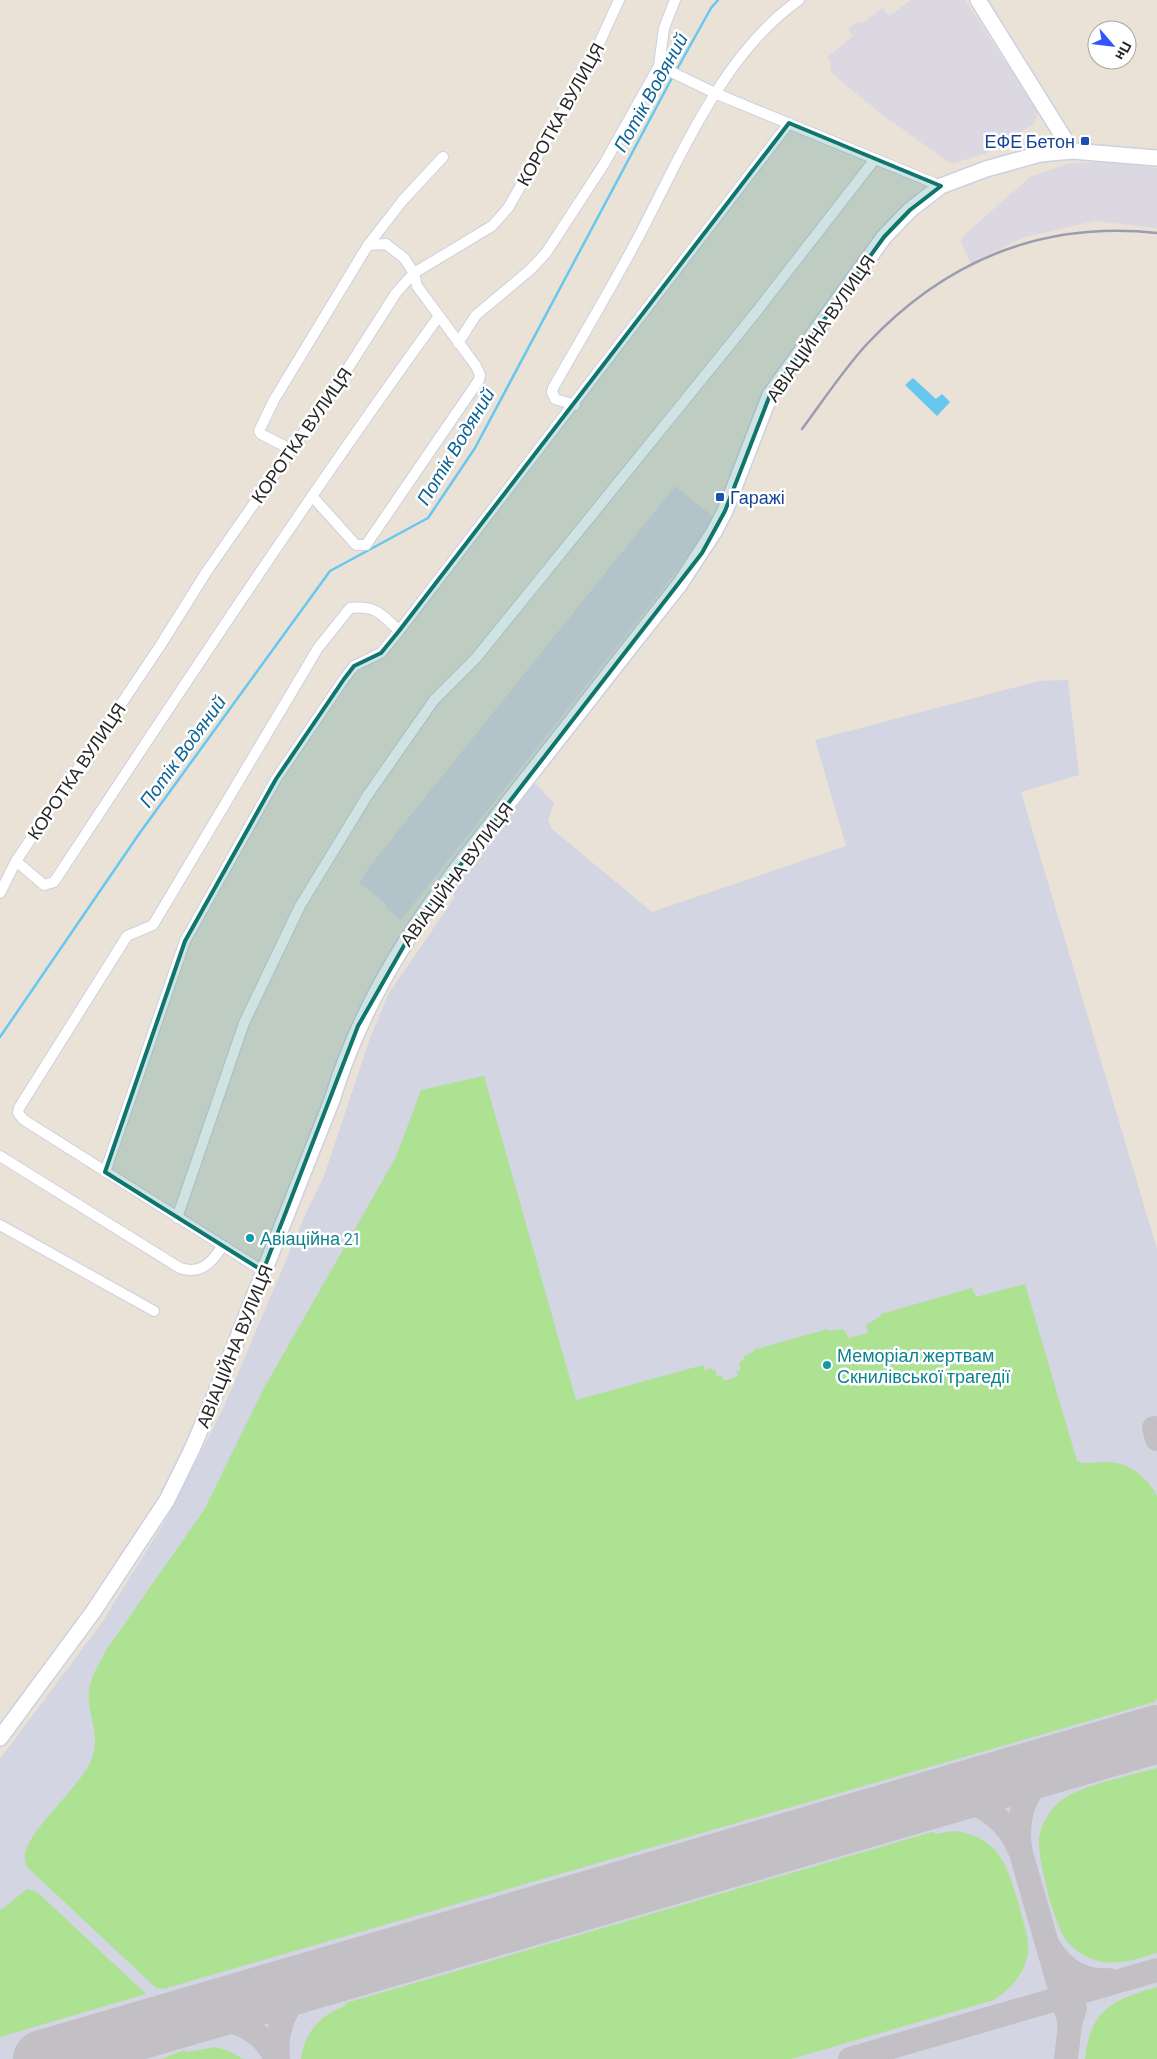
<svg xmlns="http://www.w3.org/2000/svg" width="1157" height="2059" font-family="Barlow,sans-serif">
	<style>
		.industrial { fill: #dbd8e1 }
		.airport { fill: #d3d5e2 }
		.green { fill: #ace292 }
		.water { fill: #67c8ef }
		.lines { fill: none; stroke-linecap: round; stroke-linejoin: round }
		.stream { stroke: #67c8ef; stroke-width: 2.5 }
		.taxiway { stroke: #c2c0c4; stroke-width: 24 }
		.runway { stroke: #c2c0c4; stroke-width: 58 }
		.street-casing { stroke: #ccd0e0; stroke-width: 12 }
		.secondary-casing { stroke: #ccd0e0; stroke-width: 18 }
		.street { stroke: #fff; stroke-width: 10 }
		.secondary { stroke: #fff; stroke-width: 15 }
		.rail { stroke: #9a9db1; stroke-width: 2.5 }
		.marked { fill: #0f766e; fill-opacity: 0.2; stroke: #0f766e; stroke-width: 4; stroke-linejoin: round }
		.transit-dot { fill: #1a4fb4; stroke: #fff; stroke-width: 2 }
		.culture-dot { fill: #0f9aa8; stroke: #fff; stroke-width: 2 }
		.labels { text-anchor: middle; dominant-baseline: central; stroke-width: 5; stroke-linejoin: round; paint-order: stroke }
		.street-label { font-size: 18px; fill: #262626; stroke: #fff }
		.transit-label { font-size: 18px; fill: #164399; stroke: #fff; text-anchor: end }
		.culture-label { font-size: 18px; fill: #0d838f; stroke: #fff; text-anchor: start }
		.water-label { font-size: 19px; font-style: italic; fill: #0b6396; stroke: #fff }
	</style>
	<rect width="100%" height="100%" fill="#eae2d7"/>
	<g class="industrial">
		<polygon points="911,0 965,0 1038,112 1035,123 987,153 951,164 884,116 830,72 831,63 827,57 853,36 848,29 858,21 861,24 883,8 889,16"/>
		<polygon points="1108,162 1157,168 1157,228 1095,221 1022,238 971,264 961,242 963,236 1030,177 1070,163"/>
		<polygon points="675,486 717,520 401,920 387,909 384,902 359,883 370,866"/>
	</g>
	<polygon class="airport" points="1068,680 1079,775 1021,792 1157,1249 1157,2059 0,2059 0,1759 101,1624 168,1516 222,1411 306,1213 324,1176 370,1038 389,993 455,897 452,893 534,782 554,803 548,820 552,829 652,912 846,846 815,740 1039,681"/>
	<g class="green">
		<path d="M 484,1076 L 576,1400 L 703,1365 L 705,1370 L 711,1368 L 712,1370 L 715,1370 L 717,1377 L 722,1376 L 724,1381 L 738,1376 L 737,1371 L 741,1370 L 739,1363 L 745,1358 L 744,1356 L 754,1352 L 753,1350 L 828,1329 L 828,1331 L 843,1329 L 849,1338 L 868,1333 L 866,1325 L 881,1316 L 881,1314 L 972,1288 L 976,1297 L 1025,1284 L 1077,1461 C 1087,1465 1094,1462 1104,1462 C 1127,1461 1147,1476 1157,1496 L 1157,1699 L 1154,1702 L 163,1989 L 155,1987 L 26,1866 C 26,1862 24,1857 25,1854 C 29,1830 78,1788 90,1763 C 103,1735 86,1715 89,1691 C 91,1675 100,1662 107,1649 L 204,1510 L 264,1388 L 396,1157 L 421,1090 Z"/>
		<path d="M 1157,1768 L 1157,1953 C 1133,1960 1111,1968 1087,1957 C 1079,1953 1071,1946 1066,1940 C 1054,1923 1037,1858 1039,1837 C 1041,1826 1049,1812 1057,1804 C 1077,1785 1130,1776 1157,1768 Z"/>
		<path d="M 954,1831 C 1002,1837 1008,1869 1020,1909 C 1024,1926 1031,1942 1027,1958 C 1022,1977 1010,1989 994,2000 L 791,2059 L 301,2059 C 304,2033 321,2014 345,2006 L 346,2003 L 932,1832 L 936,1834 Z"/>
		<path d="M 28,1889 L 37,1892 L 146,1994 L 0,2037 L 0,1910 C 13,1903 17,1895 28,1889 Z"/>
		<path d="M 1157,1987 L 1157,2059 L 1085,2059 C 1090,2009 1113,2000 1157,1987 Z"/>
		<polygon points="215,2047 229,2051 243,2059 162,2059 184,2050 187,2052"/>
	</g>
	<polygon class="water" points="913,378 936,399 942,394 950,402 937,416 905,385"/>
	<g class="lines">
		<g class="stream">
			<polyline points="676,71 711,8 718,0"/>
			<polyline points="0,1037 139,834 330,571 428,518 475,448 673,76"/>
		</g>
		<g class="taxiway">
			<polyline points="1154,1428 1157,1439"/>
			<path d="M 932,1800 C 969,1792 1005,1815 1019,1849"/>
			<path d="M 1050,1948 C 1063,1970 1084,1982 1109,1980"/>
			<path d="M 198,2014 C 230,2018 262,2027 276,2059"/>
			<path d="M 1070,2024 L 1021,1853 C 1015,1824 1022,1794 1045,1775 C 1054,1768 1066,1763 1076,1758"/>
			<polyline points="95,2059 110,2042 127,2034"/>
			<path d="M 278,2059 C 274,2022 292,1991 326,1976"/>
			<polyline points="850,2059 1157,1970"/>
			<polyline points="1066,2059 1070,2024 1075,2008"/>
		</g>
		<polyline class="runway" points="42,2059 1157,1734"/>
		<defs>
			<g id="street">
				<polyline points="659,66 717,94 941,186"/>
				<polyline points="458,343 476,315 530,270 546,253 604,164 659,66 664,28 675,0"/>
				<path d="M 575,405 L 555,399 L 552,392 L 553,388 C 582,337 612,287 639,236 C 681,156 723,53 799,0"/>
				<polyline points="290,449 261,434 259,431 274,400 368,245 403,200 443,157"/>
				<polyline points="312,496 356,545 366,545 479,380 480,375 476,366 417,286 414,273 404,258 386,244 368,245"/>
				<path d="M 16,861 L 44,885 L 54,882 C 180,691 305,501 439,316"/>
				<polyline points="0,893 16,861 160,646 207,571 343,376 396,293 414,273 492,226 508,208 587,70 619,0"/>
				<path d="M 0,1156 L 180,1268 C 201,1275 211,1263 222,1247"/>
				<polyline points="105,1172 185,941 276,779 344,679 354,666 381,653 399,631 789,123"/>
				<polyline points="177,1218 244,1023 300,906 367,796 434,700 476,658 753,316 875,159"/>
				<polyline points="0,1225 154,1311"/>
				<path d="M 263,1271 L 24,1120 L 18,1113 L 19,1108 L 127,936 L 153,925 L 318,648 L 350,608 C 375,605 382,614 399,631"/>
			</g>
			<g id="secondary">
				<polyline points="978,0 1072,151"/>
				<path d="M 0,1738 L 93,1612 L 167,1500 L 193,1447 L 215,1395 L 332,1100 C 371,973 439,891 519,789 C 573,720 626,652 680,584 L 714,532 L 725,511 L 770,395 L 884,237 L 910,210 L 941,186 L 986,169 L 1040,154 L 1072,151 L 1157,158"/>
			</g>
		</defs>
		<use href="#street" class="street-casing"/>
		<use href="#secondary" class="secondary-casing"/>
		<use href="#street" class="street"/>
		<use href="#secondary" class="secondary"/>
		<path class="rail" d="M 802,429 C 823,401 843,370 867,344 C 946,260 1042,221 1157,233"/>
	</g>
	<path class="marked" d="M 789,123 L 941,186 L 910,210 L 884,237 L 770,395 L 725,511 L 702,553 L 421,916 L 358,1026 L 263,1271 L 105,1172 L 185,941 L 276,779 L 344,679 L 354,666 L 381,653 L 399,631 Z"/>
	<g class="transit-dot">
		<rect x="1080" y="136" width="10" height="10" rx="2.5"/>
		<rect x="715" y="492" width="10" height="10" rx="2.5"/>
	</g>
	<g class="culture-dot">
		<circle cx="250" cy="1238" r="5"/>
		<circle cx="827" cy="1365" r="5"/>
	</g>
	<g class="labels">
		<g class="street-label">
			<text transform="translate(560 114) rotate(-61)">КОРОТКА ВУЛИЦЯ</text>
			<text transform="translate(820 328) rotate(-55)">АВІАЦІЙНА ВУЛИЦЯ</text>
			<text transform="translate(301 435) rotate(-55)">КОРОТКА ВУЛИЦЯ</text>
			<text transform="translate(76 771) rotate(-56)">КОРОТКА ВУЛИЦЯ</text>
			<text transform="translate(456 874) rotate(-53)">АВІАЦІЙНА ВУЛИЦЯ</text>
			<text transform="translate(234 1346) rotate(-68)">АВІАЦІЙНА ВУЛИЦЯ</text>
		</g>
		<g class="transit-label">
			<text x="1075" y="141">ЕФЕ Бетон</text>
			<text x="730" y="497" text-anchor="start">Гаражі</text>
		</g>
		<g class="culture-label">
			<text x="260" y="1238">Авіаційна 21</text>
			<text x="837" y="1355">Меморіал жертвам<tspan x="837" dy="21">Скнилівської трагедії</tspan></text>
		</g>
		<g class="water-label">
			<text transform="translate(650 92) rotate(-61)">Потік Водяний</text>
			<text transform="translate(455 446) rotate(-59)">Потік Водяний</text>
			<text transform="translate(182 751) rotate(-54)">Потік Водяний</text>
		</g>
	</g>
	<g transform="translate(1112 45) rotate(118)"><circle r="24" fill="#ffffff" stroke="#a8a8a8"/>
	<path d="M0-4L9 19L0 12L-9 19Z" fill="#3254fc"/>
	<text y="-8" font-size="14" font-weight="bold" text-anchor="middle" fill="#262626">Пн</text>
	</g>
</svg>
